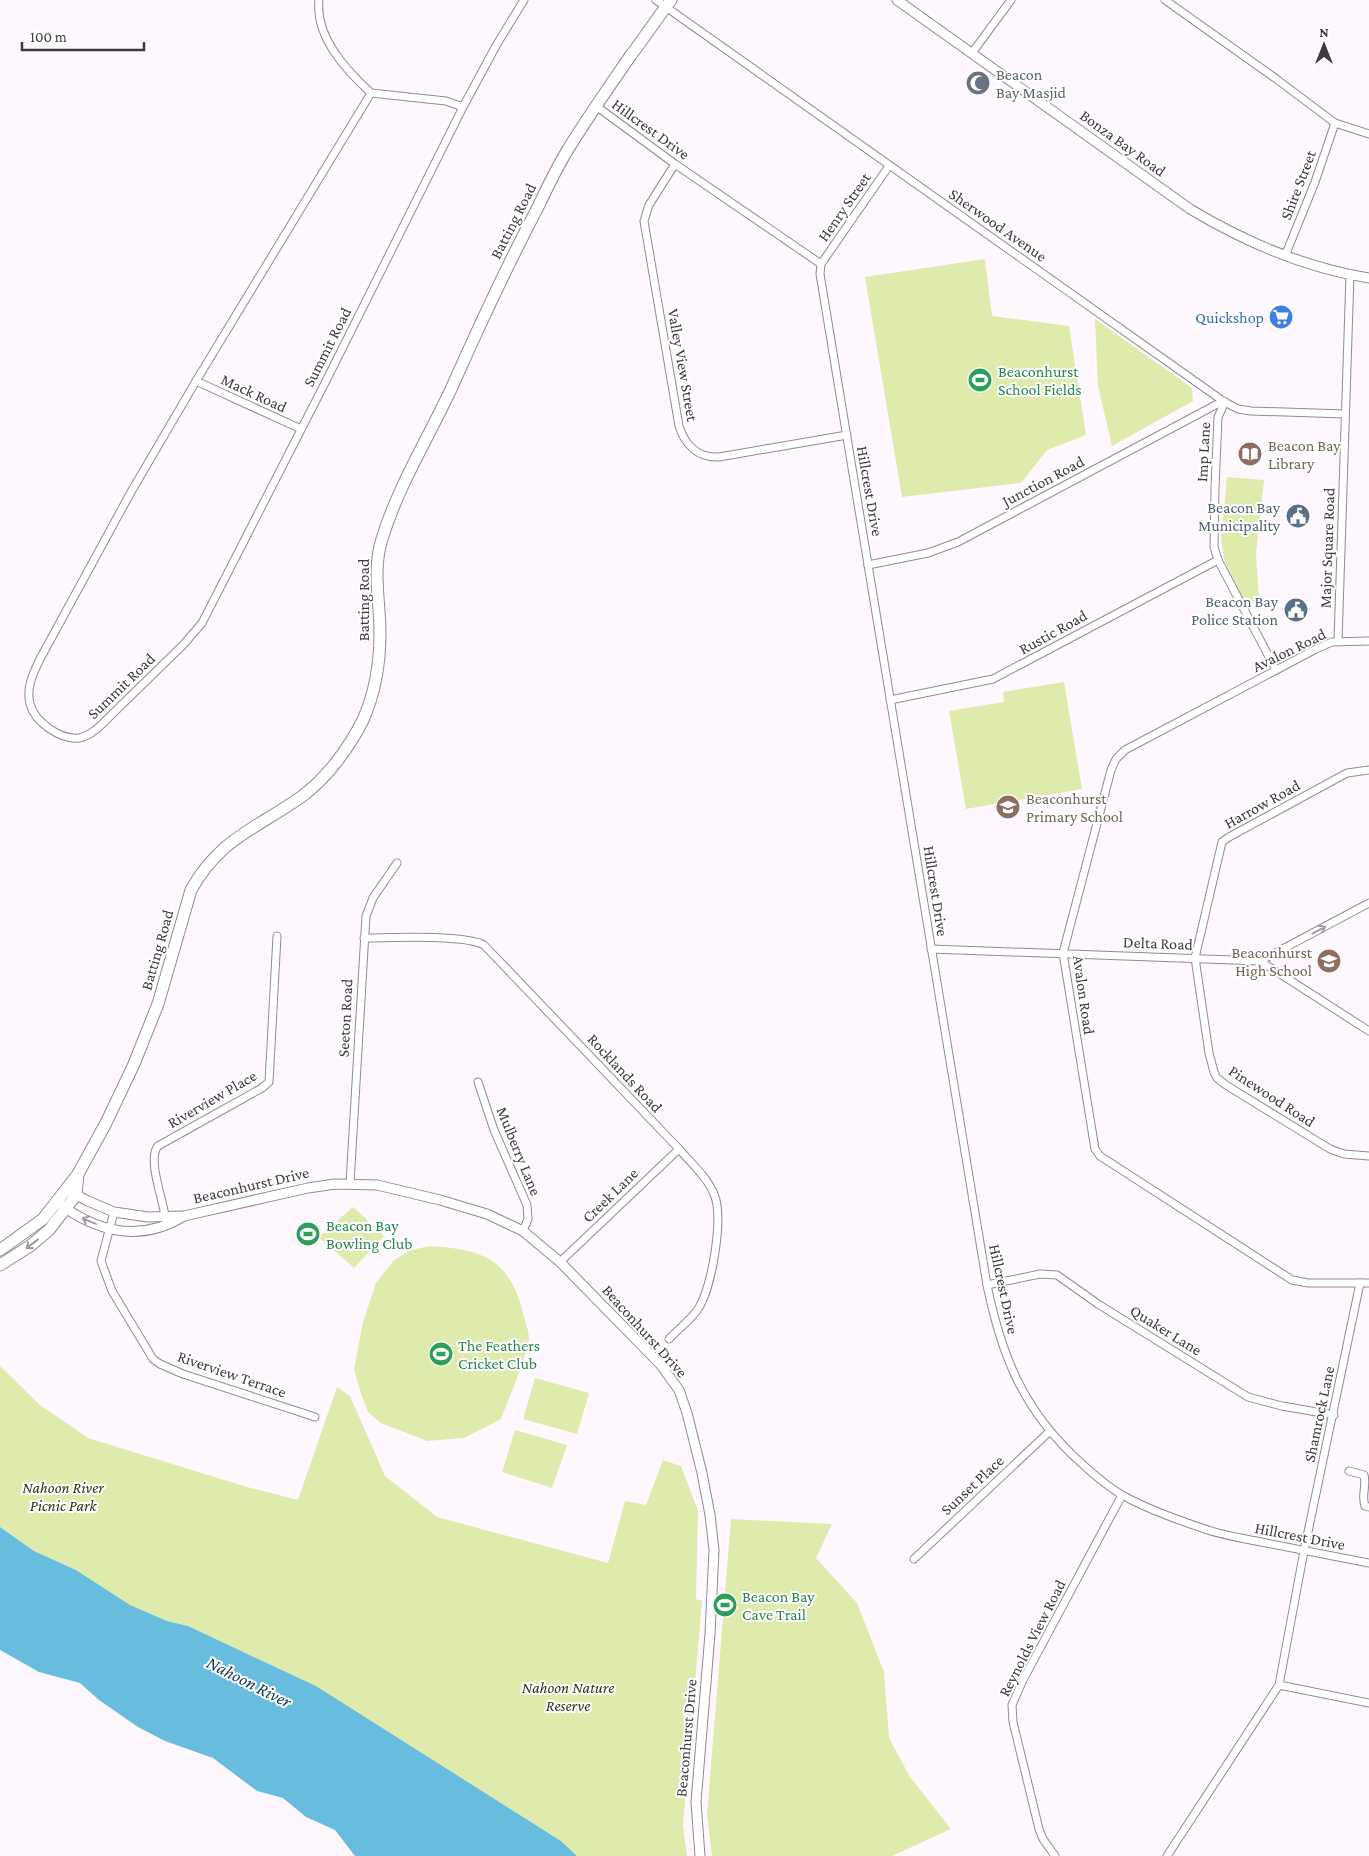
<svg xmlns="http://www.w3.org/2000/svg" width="1369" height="1856" font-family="'Crimson Pro',serif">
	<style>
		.green { fill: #deebac }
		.water { fill: #68bdde }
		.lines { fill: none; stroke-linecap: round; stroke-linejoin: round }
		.minor-casing { stroke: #938994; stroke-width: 9 }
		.tertiary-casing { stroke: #938994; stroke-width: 11 }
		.primary-casing { stroke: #938994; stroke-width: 13 }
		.minor { stroke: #fff; stroke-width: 7 }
		.tertiary { stroke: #fff; stroke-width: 9 }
		.primary { stroke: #fff; stroke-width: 11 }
		.oneway { stroke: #9e9c9e }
		.labels { text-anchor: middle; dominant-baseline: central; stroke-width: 4; stroke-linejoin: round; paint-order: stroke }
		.worship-label { font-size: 16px; fill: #5b616d; stroke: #fff; text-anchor: start }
		.street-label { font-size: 16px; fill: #3e393e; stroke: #fff }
		.shop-label { font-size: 16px; fill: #366cbe; stroke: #fff; text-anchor: end }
		.leisure-label { font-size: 16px; fill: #27864d; stroke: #fff; text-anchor: start }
		.education-label { font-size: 16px; fill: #785e54; stroke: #fff; text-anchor: start }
		.service-label { font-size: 16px; fill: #4e5e75; stroke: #fff; text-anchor: end }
		.park-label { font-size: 16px; font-style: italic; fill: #2c3212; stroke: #fff }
		.water-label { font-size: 18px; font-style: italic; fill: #103846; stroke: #fff }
	</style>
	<rect width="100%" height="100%" fill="#fef7fe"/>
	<g class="green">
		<polygon points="985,259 992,316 1069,326 1086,435 1047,450 1021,483 902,497 865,277"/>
		<polygon points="1095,319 1192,388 1193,401 1112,446 1098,386"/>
		<polygon points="1227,477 1264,480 1256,553 1259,601 1244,601 1225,562 1221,542"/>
		<polygon points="1064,682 1082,789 966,809 949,711 1004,702 1003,692"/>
		<polygon points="353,1207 384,1236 354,1268 319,1237"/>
		<path d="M 430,1246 C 480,1249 510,1258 523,1313 C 525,1321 529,1331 529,1339 C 529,1343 527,1349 525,1354 C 519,1376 509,1397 501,1419 L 464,1438 L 427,1441 L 381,1423 L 368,1412 L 360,1391 L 354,1369 L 363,1322 L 376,1283 L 394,1260 L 411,1250 Z"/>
		<polygon points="0,1366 40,1405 88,1438 247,1487 298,1500 337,1387 350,1396 385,1476 437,1517 608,1563 625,1501 646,1505 663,1460 681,1466 698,1511 696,1599 702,1601 683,1825 687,1856 577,1856 561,1841 316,1686 188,1626 167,1621 130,1605 76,1570 34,1551 0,1527"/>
		<polygon points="535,1378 589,1393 577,1434 523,1419"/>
		<polygon points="515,1430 567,1445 552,1488 502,1472"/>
		<polygon points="731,1519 832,1524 816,1558 857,1603 884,1672 889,1738 910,1777 951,1829 892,1856 712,1856 707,1815"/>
	</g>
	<polygon class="water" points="0,1527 34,1551 76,1570 130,1605 167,1621 188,1626 316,1686 561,1841 577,1856 355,1856 335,1830 306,1817 283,1798 257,1791 213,1758 165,1741 138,1727 99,1700 80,1683 39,1672 0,1650"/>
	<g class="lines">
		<defs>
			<g id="minor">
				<path d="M 319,0 C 315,37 346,70 371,93 L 446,101 L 463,107"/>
				<polyline points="656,0 1223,401 1238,409 1251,411 1345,414"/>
				<polyline points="1165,0 1275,78 1335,123 1369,134"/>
				<polyline points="972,53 1011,0"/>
				<path d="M 371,93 L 196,381 L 131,492 L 40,659 C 33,674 26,687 30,704 C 35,722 60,740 79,738 C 87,737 93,732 99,727 L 184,644 L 202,623 L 327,379 L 463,107 L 497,44 L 524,0"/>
				<path d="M 596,106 L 675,164 L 821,264 L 820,274 L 987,1285 C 1002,1358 1024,1411 1080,1462 C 1093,1474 1107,1486 1122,1495 C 1147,1509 1175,1519 1202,1528 C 1221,1535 1241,1538 1261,1542 C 1297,1549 1333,1556 1369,1563"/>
				<path d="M 675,164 L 649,205 L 644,221 L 679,426 C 685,445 698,458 719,457 L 847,435"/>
				<polyline points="1285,256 1315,182 1335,123"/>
				<polyline points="821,264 889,166"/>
				<polyline points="196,381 301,429"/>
				<polyline points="1225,402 1218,417 1215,488 1214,547 1218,560 1276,670"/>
				<polyline points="868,565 928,553 958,542 1223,401"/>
				<polyline points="1338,641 1350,275"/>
				<polyline points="1369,641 1332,642 1316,649 1125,750 1116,759 1111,770 1063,953 1095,1149 1100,1156 1292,1280 1308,1283 1369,1283"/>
				<polyline points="890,700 993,679 1218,560"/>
				<polyline points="1369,770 1347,773 1229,837 1222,842 1195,958 1209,1053 1214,1072 1217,1078 1226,1085 1330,1149 1344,1154 1369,1156"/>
				<path d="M 364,938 C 390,938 464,934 484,945 L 679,1149 C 691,1163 707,1177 714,1194 C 724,1217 712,1288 698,1309 C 691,1320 678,1329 669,1339"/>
				<polyline points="931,949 1260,961 1369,903"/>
				<polyline points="1260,961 1369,1031"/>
				<polyline points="478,1082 494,1130 527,1205 528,1219 523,1231"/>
				<polyline points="350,1183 366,916 373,898 397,863"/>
				<polyline points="114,1212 101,1261 112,1291 153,1359 160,1364 183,1374 315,1417"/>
				<path d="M 165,1216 C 163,1199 147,1159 158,1146 L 262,1088 L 269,1082 L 277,936"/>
				<polyline points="560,1262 679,1149"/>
				<polyline points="987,1285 1040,1274 1057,1275 1098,1304 1248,1397 1282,1406 1334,1415"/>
				<path d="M 1349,1471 L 1364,1475 C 1367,1485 1361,1496 1365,1506 L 1369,1507"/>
				<polyline points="914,1559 1049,1432"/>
				<polyline points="1279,1685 1369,1703"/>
				<polyline points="1055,1856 1043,1839 1039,1829 1013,1722 1012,1705 1023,1680 1122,1495"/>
				<polyline points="1167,1856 1279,1685 1304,1551 1360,1283"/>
			</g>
			<g id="tertiary">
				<path d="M 897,0 L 1190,209 C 1245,242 1306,268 1369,278"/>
				<polyline points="70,1192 88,1201 114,1212 148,1217 184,1216 308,1188 335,1184 377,1185 440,1200 487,1214 523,1231 560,1262 660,1364 679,1390 687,1413 702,1473 710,1515 714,1550 710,1634 696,1802 700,1856"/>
				<path d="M 57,1202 C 96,1232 140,1243 184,1216"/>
			</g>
			<g id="primary">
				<path d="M 0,1250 L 43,1219 L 78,1174 L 106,1123 L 134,1064 L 158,1004 L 191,890 C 219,839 257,828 301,797 C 327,778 349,748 363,720 C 375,693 380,662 380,633 C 380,601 372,570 382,539 C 398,486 429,437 452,387 C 479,326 507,266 538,207 C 547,188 556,169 567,151 C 587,118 609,87 631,55 C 645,37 657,18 671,0"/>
				<polyline points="0,1265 30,1246 49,1230 76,1195 78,1174"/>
			</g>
		</defs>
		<use href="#minor" class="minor-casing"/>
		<use href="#tertiary" class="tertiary-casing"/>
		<use href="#primary" class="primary-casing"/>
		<use href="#minor" class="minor"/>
		<use href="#tertiary" class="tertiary"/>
		<use href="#primary" class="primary"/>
	</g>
	<defs><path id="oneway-shaft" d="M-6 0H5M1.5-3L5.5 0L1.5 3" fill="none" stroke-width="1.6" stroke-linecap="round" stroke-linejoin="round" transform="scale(1.25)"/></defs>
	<g class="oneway">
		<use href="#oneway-shaft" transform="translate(1319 930) rotate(-28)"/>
		<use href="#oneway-shaft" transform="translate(89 1221) rotate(-157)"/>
		<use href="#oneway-shaft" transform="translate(32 1244) rotate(142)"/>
	</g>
	<defs>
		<symbol id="mosque-disc" viewBox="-11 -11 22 22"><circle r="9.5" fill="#6b7280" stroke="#fff"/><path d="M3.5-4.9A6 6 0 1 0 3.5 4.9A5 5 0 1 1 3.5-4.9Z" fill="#fff"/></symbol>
		<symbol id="supermarket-disc" viewBox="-11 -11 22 22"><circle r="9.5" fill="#3f7fe0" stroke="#fff"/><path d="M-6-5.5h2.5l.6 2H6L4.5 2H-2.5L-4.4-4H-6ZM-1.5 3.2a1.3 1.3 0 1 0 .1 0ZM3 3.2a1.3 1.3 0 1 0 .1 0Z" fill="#fff"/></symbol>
		<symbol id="stadium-disc" viewBox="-11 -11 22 22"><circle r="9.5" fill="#2e9e5b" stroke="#fff"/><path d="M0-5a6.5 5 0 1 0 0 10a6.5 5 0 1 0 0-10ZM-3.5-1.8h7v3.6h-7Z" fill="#fff"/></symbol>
		<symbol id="library-disc" viewBox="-11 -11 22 22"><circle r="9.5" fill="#8d6e63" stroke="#fff"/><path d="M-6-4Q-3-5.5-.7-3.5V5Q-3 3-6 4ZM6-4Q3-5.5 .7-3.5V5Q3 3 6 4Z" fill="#fff"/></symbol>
		<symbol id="civic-disc" viewBox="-11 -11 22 22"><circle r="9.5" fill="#5c6f8a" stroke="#fff"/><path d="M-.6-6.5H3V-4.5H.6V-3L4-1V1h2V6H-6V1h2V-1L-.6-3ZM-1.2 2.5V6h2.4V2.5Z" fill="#fff"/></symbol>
		<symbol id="school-disc" viewBox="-11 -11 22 22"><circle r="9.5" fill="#8d6e63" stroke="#fff"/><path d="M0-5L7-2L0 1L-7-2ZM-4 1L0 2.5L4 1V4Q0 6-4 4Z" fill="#fff"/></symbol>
	</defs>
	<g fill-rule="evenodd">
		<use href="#mosque-disc" x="964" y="69" width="28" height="28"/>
		<use href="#supermarket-disc" x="1267" y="303" width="28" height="28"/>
		<use href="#stadium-disc" x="966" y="366" width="28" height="28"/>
		<use href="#library-disc" x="1236" y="440" width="28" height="28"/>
		<use href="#civic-disc" x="1284" y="502" width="28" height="28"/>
		<use href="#civic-disc" x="1282" y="596" width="28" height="28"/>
		<use href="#school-disc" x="994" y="793" width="28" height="28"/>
		<use href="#school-disc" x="1315" y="947" width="28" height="28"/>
		<use href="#stadium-disc" x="294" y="1220" width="28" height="28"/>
		<use href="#stadium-disc" x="427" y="1340" width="28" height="28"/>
		<use href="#stadium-disc" x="711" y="1591" width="28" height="28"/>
	</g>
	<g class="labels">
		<g class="worship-label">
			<text x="996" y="74">Beacon<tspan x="996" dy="18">Bay Masjid</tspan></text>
		</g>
		<g class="street-label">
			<text transform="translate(651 129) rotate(36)">Hillcrest Drive</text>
			<text transform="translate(1123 143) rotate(36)">Bonza Bay Road</text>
			<text transform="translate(1298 185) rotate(-69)">Shire Street</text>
			<text transform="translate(844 207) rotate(-55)">Henry Street</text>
			<text transform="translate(513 221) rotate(-63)">Batting Road</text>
			<text transform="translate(998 225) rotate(35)">Sherwood Avenue</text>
			<text transform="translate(327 347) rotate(-63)">Summit Road</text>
			<text transform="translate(683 365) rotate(80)">Valley View Street</text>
			<text transform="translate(254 393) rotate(25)">Mack Road</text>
			<text transform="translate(1203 452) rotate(-87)">Imp Lane</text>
			<text transform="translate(1043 481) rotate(-28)">Junction Road</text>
			<text transform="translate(870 491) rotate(80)">Hillcrest Drive</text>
			<text transform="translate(1327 548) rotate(-88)">Major Square Road</text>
			<text transform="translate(363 600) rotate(-90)">Batting Road</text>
			<text transform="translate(1053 632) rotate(-29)">Rustic Road</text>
			<text transform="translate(1289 650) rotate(-26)">Avalon Road</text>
			<text transform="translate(121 686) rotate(-44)">Summit Road</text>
			<text transform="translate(1262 804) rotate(-29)">Harrow Road</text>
			<text transform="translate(936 891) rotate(81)">Hillcrest Drive</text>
			<text transform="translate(1158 943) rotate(2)">Delta Road</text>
			<text transform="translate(157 950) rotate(-74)">Batting Road</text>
			<text transform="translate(1084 995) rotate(82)">Avalon Road</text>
			<text transform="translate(345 1018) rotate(-87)">Seeton Road</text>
			<text transform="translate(625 1073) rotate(47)">Rocklands Road</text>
			<text transform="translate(1272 1096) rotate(33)">Pinewood Road</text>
			<text transform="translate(212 1099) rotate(-30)">Riverview Place</text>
			<text transform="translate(519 1151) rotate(68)">Mulberry Lane</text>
			<text transform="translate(251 1185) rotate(-13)">Beaconhurst Drive</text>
			<text transform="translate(610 1195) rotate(-44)">Creek Lane</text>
			<text transform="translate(1004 1289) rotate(78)">Hillcrest Drive</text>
			<text transform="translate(1166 1330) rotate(32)">Quaker Lane</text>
			<text transform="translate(645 1331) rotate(48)">Beaconhurst Drive</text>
			<text transform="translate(232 1374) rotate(19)">Riverview Terrace</text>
			<text transform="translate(1319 1414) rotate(-78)">Shamrock Lane</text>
			<text transform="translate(972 1485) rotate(-43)">Sunset Place</text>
			<text transform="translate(1300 1536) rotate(11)">Hillcrest Drive</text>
			<text transform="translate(1032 1638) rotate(-63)">Reynolds View Road</text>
			<text transform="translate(686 1738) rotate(-85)">Beaconhurst Drive</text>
		</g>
		<g class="shop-label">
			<text x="1264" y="317">Quickshop</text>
		</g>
		<g class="leisure-label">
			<text x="998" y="371">Beaconhurst<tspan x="998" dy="18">School Fields</tspan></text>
			<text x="326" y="1225">Beacon Bay<tspan x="326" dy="18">Bowling Club</tspan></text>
			<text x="458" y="1345">The Feathers<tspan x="458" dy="18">Cricket Club</tspan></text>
			<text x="742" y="1596">Beacon Bay<tspan x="742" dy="18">Cave Trail</tspan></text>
		</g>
		<g class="education-label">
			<text x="1268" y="445">Beacon Bay<tspan x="1268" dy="18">Library</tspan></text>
			<text x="1026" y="798">Beaconhurst<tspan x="1026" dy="18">Primary School</tspan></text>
			<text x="1312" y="952" text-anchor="end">Beaconhurst<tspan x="1312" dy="18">High School</tspan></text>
		</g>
		<g class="service-label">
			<text x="1280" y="507">Beacon Bay<tspan x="1280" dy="18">Municipality</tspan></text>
			<text x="1278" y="601">Beacon Bay<tspan x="1278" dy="18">Police Station</tspan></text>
		</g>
		<g class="park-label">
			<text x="63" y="1487">Nahoon River<tspan x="63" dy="18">Picnic Park</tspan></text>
			<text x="568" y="1687">Nahoon Nature<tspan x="568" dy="18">Reserve</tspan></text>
		</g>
		<g class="water-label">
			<text transform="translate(249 1682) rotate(27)">Nahoon River</text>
		</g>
	</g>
	<g transform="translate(1324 45)" stroke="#ffffff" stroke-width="4" paint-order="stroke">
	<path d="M0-4L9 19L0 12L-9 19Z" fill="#3e393e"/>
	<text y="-8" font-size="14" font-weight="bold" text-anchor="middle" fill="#3e393e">N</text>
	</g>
	<path d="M22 42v8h122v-8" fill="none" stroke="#3e393e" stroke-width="2.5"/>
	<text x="30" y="42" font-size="15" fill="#3e393e" stroke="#ffffff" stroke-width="4" paint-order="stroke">100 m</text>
</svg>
